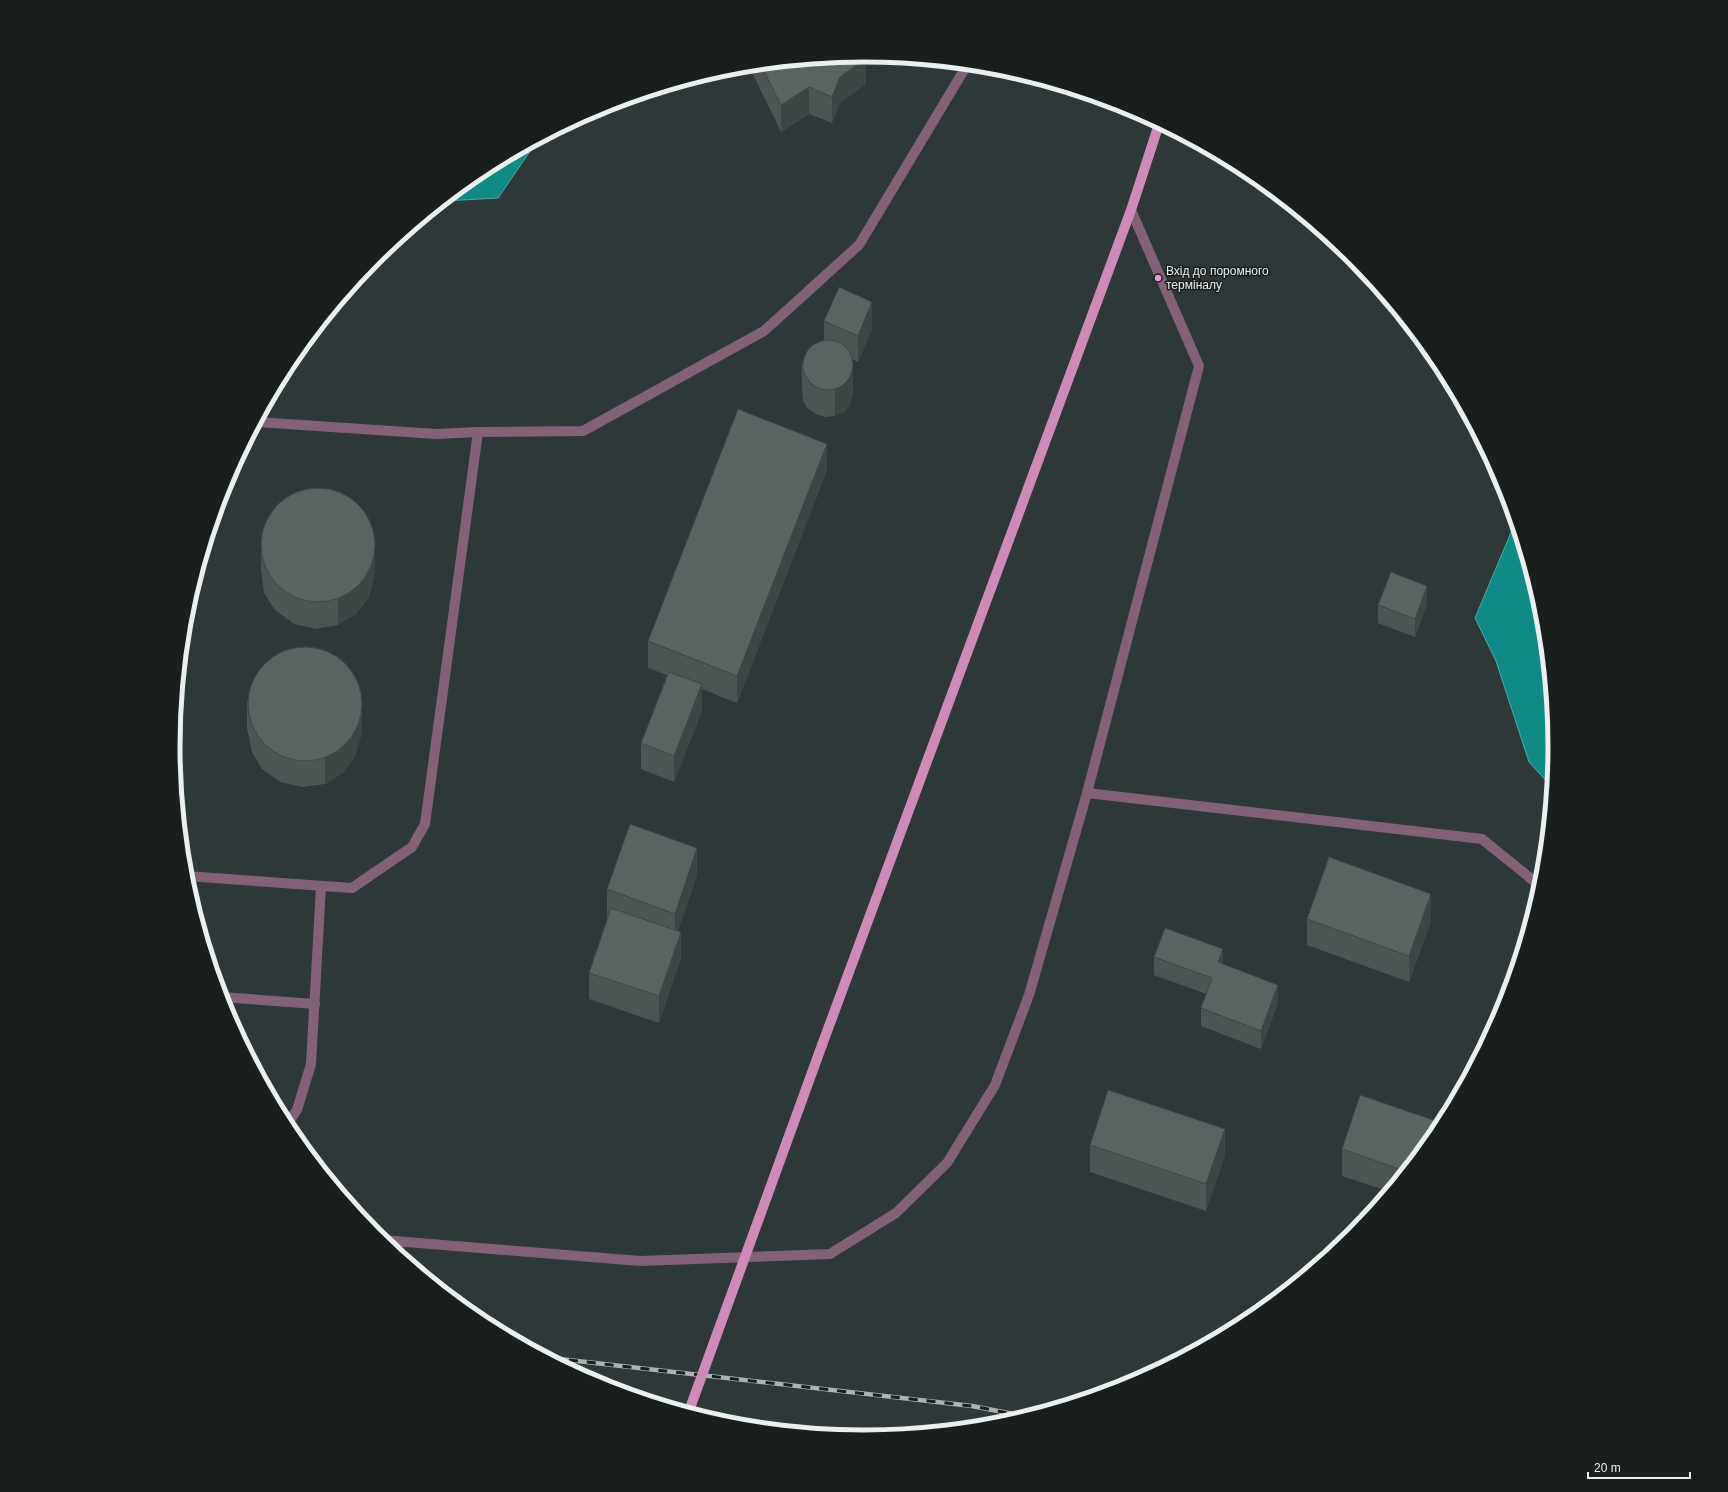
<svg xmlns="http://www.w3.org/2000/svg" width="1728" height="1492" font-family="Arial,sans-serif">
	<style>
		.water { fill: #108a86; stroke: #51a9a6 }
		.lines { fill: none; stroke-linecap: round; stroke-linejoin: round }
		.minor { stroke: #836278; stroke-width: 10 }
		.major { stroke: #cf8bb8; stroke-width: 10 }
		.rail-casing { stroke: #abb3b3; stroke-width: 4.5 }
		.rail { stroke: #1a1f1e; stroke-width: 3; stroke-dasharray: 9; stroke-linecap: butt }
		.major-bridge { stroke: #cf8bb8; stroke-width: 10 }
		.wall { fill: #4c5554 }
		.shaded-wall { fill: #3e4545 }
		.building { fill: #586362; stroke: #3e4545 }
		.poi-dot { fill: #f391d5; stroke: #1a1f1e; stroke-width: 1.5 }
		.labels { text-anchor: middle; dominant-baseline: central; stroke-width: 3; stroke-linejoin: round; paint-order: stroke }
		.poi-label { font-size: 12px; fill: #e9f0ef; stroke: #1a1f1e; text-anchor: start }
		.rim { fill: none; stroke: #e9f0ef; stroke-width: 5 }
	</style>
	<rect width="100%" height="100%" fill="#2e3838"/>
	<g class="water">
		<polygon points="537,141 498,198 444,201 480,171"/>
		<polygon points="1515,523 1542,611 1555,746 1551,786 1529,762 1496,661 1475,618"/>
	</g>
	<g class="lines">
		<g class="minor">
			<polyline points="257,422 436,434 478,432 583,431 764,331 859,245 967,65"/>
			<polyline points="1087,793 1482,839 1540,886"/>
			<polyline points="186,876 352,888 412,847 425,824 478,432"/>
			<polyline points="222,997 315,1004"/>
			<polyline points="287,1124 297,1110 311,1064 321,886"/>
			<polyline points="382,1240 640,1261 830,1254 896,1213 947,1163 995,1085 1029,995 1087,793 1199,366 1131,210"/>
		</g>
		<polyline class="major" points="822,1045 1131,210 1159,124"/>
		<defs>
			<polyline id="rail" points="551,1358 972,1406 1024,1416"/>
		</defs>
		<use href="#rail" class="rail-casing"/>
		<use href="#rail" class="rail"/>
		<polyline class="major-bridge" points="689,1411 822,1045"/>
	</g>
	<g class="wall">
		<polygon points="865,55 866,84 840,103 832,123 809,114 781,132 749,66"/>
		<polygon points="824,321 872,329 858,362 852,359 853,394 850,404 844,412 835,416 825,417 816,414 807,408 803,400 802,389 802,363 824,341"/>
		<polygon points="827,470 737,703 702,689 702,711 674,782 641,769 641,743 667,675 648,668 648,641"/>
		<polygon points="261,542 375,574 369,597 356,614 338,625 315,629 294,624 275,610 264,593 261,569"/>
		<polygon points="1427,604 1415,637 1378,623 1378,605"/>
		<polygon points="247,701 362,732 355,756 344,772 325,784 302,787 280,782 262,769 252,752 247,728"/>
		<polygon points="697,875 678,931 681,958 659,1023 589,999 589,973 608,916 607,916 607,889"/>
		<polygon points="1307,919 1431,921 1409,982 1307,945"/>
		<polygon points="1154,957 1223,964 1278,1003 1261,1049 1201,1026 1201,1008 1206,994 1154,975"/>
		<polygon points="1438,1130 1388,1191 1342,1176 1342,1149"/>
		<polygon points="1090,1145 1225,1155 1206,1211 1090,1172"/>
	</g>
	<g class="shaded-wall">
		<polygon points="866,58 866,84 840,103 832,123 832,97 840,77"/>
		<polygon points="809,87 809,114 781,132 781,105"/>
		<polygon points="872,302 872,329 858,362 858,336"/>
		<polygon points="853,368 853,394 850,404 844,412 835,416 835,390"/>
		<polygon points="827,444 827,470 737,703 737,676"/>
		<polygon points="375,547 375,574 369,597 356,614 338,625 338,599"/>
		<polygon points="1427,586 1427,604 1415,637 1415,619"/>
		<polygon points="702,684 702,711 674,782 674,756"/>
		<polygon points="177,704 177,722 174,733"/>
		<polygon points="362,706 362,732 355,756 344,772 325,784 325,757"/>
		<polygon points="697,848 697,875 675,940 675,914"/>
		<polygon points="1431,894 1431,921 1409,982 1409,956"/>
		<polygon points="681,932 681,958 659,1023 659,996"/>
		<polygon points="1223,949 1223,967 1218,962"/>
		<polygon points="1278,985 1278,1003 1261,1049 1261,1031"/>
		<polygon points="1225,1129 1225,1155 1206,1211 1206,1184"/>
	</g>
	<g class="building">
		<polygon points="865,55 866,58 840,77 832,97 809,87 781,105 761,65"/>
		<polygon points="839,287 872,302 858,336 824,321"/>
		<circle cx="828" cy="365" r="25"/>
		<polygon points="738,409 827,444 737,676 648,641"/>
		<circle cx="318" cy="545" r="57"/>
		<polygon points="1391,572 1427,586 1415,619 1378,605"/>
		<circle cx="305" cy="704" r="57"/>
		<polygon points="669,672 702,684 674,756 641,743"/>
		<polygon points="630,824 697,848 675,914 607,889"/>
		<polygon points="1329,857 1431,894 1409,956 1307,919"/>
		<polygon points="611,908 681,932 659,996 589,973"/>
		<polygon points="1165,928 1223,949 1218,962 1278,985 1261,1031 1201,1008 1212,978 1154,957"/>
		<polygon points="1108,1090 1225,1129 1206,1184 1090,1145"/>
		<polygon points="1360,1095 1442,1123 1438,1130 1405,1171 1342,1149"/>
	</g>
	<circle class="poi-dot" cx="1158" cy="278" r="4"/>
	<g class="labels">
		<g class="poi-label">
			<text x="1166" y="271">Вхід до поромного<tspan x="1166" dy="14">терміналу</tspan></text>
		</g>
	</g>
	<path d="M0 0H1728V1492H0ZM180 746a684 684 0 1 1 1368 0a684 684 0 1 1-1368 0Z" fill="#1a1f1e" fill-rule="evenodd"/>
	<path class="rim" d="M180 746a684 684 0 1 1 1368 0a684 684 0 1 1-1368 0Z"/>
	<path d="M1588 1472v6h102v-6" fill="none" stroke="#e9f0ef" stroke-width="2"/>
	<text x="1594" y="1472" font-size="12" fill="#e9f0ef" stroke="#1a1f1e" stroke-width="3" paint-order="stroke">20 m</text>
</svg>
